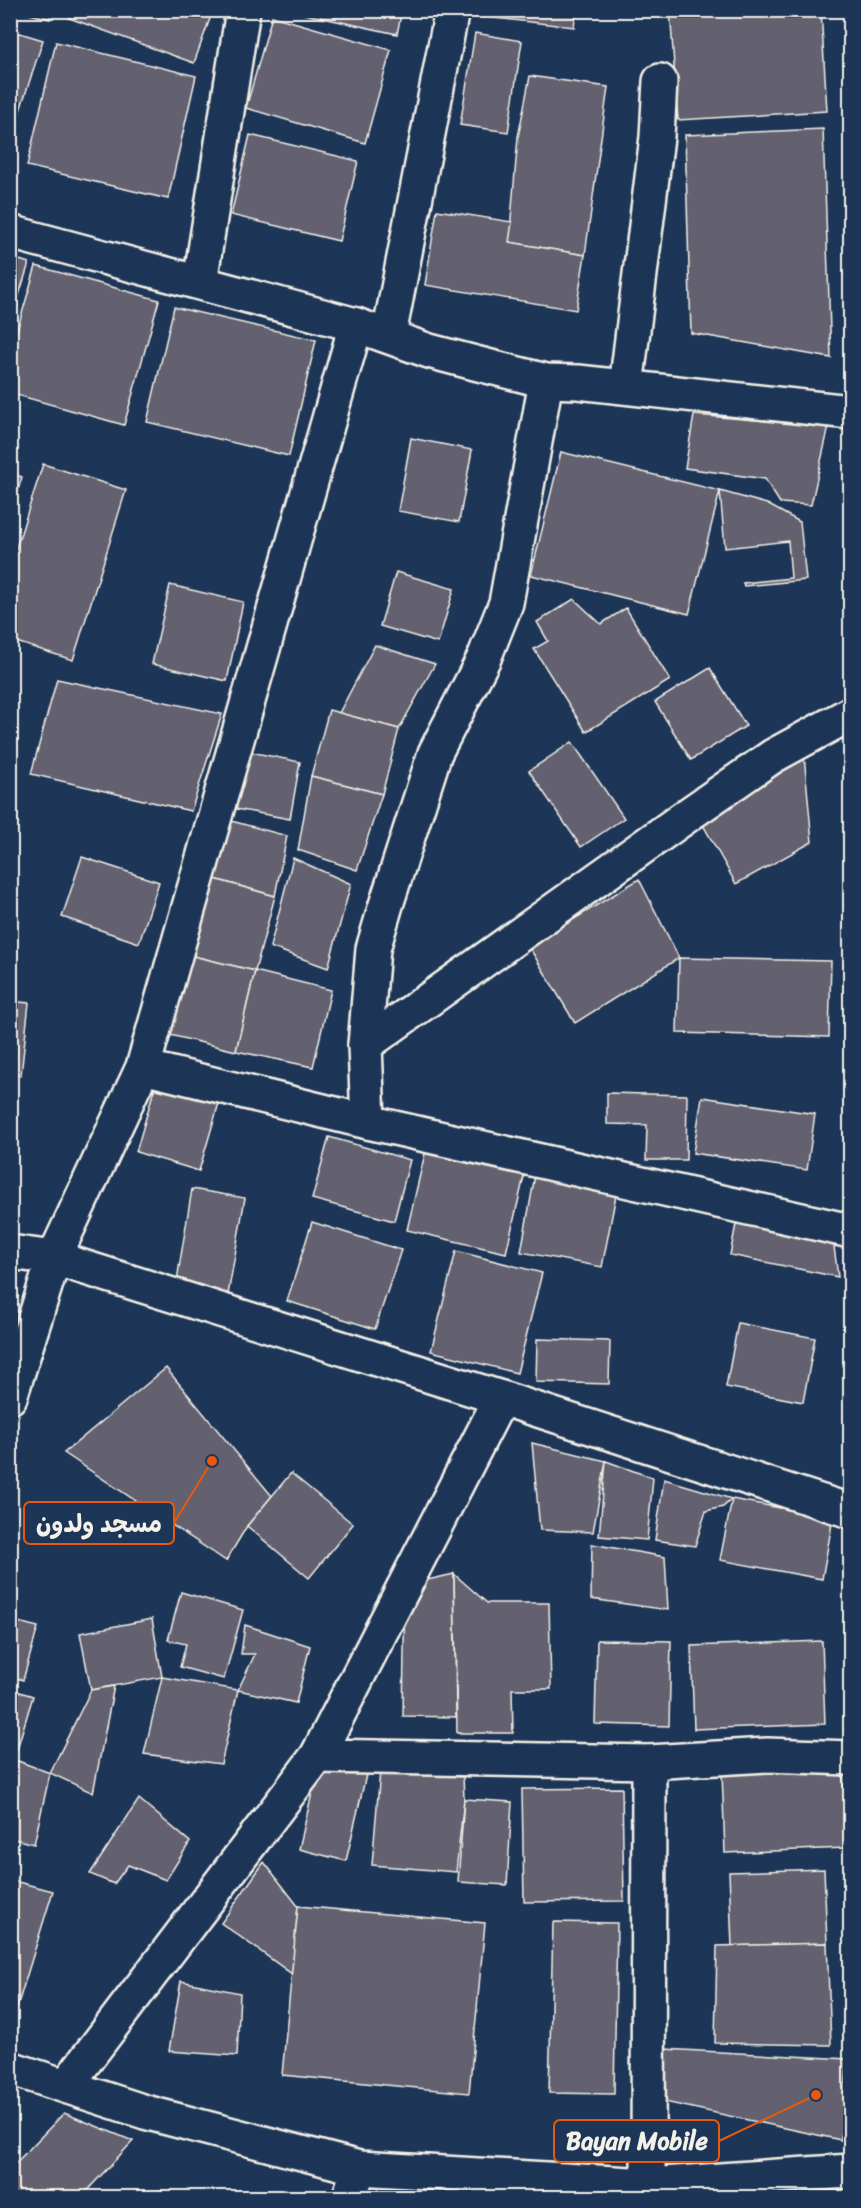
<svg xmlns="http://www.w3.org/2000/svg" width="861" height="2208" font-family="Sriracha,'Playpen Sans Arabic',sans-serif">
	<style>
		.building { fill: #646170; stroke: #f4f1e8; stroke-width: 1.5 }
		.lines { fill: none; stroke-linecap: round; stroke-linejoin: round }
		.street-casing { stroke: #f4f1e8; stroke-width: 38 }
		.street { stroke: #1d3557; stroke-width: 33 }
		.leader { fill: none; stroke: #e8590c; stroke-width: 2 }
		.callout-dot { fill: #e8590c; stroke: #1d3557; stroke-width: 2 }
		.callout { fill: #1d3557; stroke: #e8590c; stroke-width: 2 }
		.callout-label { font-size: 24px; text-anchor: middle; font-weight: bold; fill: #f4f1e8 }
	</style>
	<rect width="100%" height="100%" fill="#1d3557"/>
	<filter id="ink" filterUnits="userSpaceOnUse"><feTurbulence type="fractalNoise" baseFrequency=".0167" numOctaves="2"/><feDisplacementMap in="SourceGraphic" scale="12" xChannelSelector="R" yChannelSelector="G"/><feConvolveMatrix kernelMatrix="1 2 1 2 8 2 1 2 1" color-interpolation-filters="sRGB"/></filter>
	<g filter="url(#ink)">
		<g class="building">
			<polygon points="14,10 52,10 50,19"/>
			<polygon points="71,10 213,10 194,63 69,18"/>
			<polygon points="286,10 402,10 397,34"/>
			<polygon points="478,10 576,10 574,27 477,16"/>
			<polygon points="670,10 821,10 827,111 678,120"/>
			<polygon points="272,16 391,50 365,143 246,108"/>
			<polygon points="10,30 43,40 12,135 10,134"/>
			<polygon points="475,33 522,41 508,132 460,125"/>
			<polygon points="56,42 196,76 168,199 27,166"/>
			<polygon points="530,76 608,87 585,255 509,242 518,137"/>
			<polygon points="823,129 831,358 691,333 685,135"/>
			<polygon points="250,135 358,161 339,241 231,215"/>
			<polygon points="437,210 512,222 509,242 585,255 576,310 425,285"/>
			<polygon points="10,257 29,263 10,324"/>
			<polygon points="36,266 159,300 124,425 10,393 10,354"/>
			<polygon points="174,307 316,340 289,456 147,422"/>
			<polygon points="694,415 829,426 811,505 780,503 765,479 685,468"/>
			<polygon points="411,438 472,450 459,522 398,511"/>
			<polygon points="561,452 720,491 689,614 531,575"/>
			<polygon points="43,464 126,490 73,660 10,640 10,567"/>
			<polygon points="10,473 22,477 10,516"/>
			<polygon points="720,491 767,504 800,522 806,580 744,586 743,583 791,578 788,541 725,548"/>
			<polygon points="396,572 454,589 438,643 380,626"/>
			<polygon points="170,585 243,602 227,681 152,664"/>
			<polygon points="574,599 601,624 626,608 670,680 586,732 534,649 548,641 537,622"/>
			<polygon points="375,645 435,664 399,729 339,713"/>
			<polygon points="710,668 746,726 691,760 655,702"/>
			<polygon points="57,679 222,714 191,811 31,774"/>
			<polygon points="329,710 399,729 382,794 311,776"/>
			<polygon points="572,742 624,818 581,847 529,771"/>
			<polygon points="246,751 300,762 290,819 236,809"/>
			<polygon points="804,755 812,842 736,884 697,814"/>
			<polygon points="311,776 382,794 357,870 298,850"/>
			<polygon points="224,819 287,836 275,896 211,878"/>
			<polygon points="82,857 159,882 139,943 62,917"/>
			<polygon points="293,858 351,884 328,968 270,947"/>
			<polygon points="211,878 275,896 255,971 189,955"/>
			<polygon points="639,879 679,958 575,1023 529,947"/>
			<polygon points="189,955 255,971 236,1051 170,1035"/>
			<polygon points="679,958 831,961 829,1037 677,1033"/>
			<polygon points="255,971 331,990 313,1067 236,1051"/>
			<polygon points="10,1001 29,1003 21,1075 10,1074"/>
			<polygon points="156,1083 219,1103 199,1171 136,1152"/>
			<polygon points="607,1093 687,1095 686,1160 646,1160 647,1125 607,1124"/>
			<polygon points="702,1097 815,1114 807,1170 693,1153"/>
			<polygon points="329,1137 410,1160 394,1221 312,1199"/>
			<polygon points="427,1145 526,1168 506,1253 407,1230"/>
			<polygon points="535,1175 617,1190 602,1267 521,1252"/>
			<polygon points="192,1189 245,1198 227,1300 175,1292"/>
			<polygon points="737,1219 833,1239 838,1277 730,1255"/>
			<polygon points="312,1222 401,1250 375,1329 287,1301"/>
			<polygon points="456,1251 542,1273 517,1373 431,1351"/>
			<polygon points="738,1323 815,1338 803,1402 726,1387"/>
			<polygon points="537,1339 610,1341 609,1384 536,1382"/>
			<polygon points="166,1368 272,1496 247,1526 226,1561 64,1453"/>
			<polygon points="532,1443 606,1461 593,1532 540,1530"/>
			<polygon points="606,1461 653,1478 647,1540 599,1536"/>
			<polygon points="291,1473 353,1524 309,1578 247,1526"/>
			<polygon points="664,1479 732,1499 723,1507 706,1511 695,1546 655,1540"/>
			<polygon points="732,1499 833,1518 822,1579 720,1560"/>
			<polygon points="592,1544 665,1557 668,1610 591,1599"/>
			<polygon points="454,1574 456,1717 403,1716 405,1585"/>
			<polygon points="454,1574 487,1603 549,1603 551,1689 512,1689 513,1733 457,1733"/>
			<polygon points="181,1592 243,1610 224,1679 180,1667 186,1644 168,1640"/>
			<polygon points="152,1619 162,1677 91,1690 80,1633"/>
			<polygon points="10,1620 38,1627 23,1680 10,1676"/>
			<polygon points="245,1625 310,1646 296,1703 238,1690 255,1654 241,1654"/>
			<polygon points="597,1640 671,1641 669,1726 595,1724"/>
			<polygon points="822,1641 825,1724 694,1729 691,1646"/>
			<polygon points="162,1677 238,1690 221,1764 144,1754"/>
			<polygon points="114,1686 93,1793 50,1773 91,1690"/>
			<polygon points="10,1689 33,1696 14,1759 10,1758"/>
			<polygon points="10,1758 50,1773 34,1844 10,1838"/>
			<polygon points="319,1763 366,1775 346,1861 299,1849"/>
			<polygon points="843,1767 846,1848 725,1853 722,1772"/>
			<polygon points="380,1771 463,1777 464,1799 456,1872 372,1865"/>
			<polygon points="622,1788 624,1901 524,1902 522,1789"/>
			<polygon points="139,1799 190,1842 166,1880 128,1865 114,1884 90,1874"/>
			<polygon points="464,1799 512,1802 507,1885 458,1882"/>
			<polygon points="264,1862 298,1906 292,1974 221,1923"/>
			<polygon points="824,1869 827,1943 732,1946 729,1872"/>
			<polygon points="10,1880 53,1891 14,2017 10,2015"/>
			<polygon points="298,1906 485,1923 469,2093 282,2075"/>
			<polygon points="553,1922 617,1923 614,2094 549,2093"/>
			<polygon points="827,1943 831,2045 715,2043 717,1946"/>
			<polygon points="181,1981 240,1993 237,2056 169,2051"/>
			<polygon points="663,2049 848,2059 841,2140 660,2101"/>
			<polygon points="64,2113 133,2141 80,2198 10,2198 10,2169"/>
		</g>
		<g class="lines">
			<defs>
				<g id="street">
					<polyline points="10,232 356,325 429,351 475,363 546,381 578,382 850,412"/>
					<polyline points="200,282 243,10"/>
					<polyline points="389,335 452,10"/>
					<polyline points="626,387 657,137 660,81"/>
					<polyline points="365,1045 373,949 386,905 435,753 484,658 506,603 546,381"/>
					<polyline points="143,1067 368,1122 850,1231"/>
					<polyline points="368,1122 365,1045 692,812 773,756 850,714"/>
					<polyline points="10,1252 54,1258 501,1398 850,1511"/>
					<polyline points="10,1397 54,1258 143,1067 356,325"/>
					<polyline points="317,1756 649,1762 767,1755 850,1758"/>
					<polyline points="10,2068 145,2112 359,2168 648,2185 850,2171"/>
					<polyline points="66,2086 317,1756 501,1398"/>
					<polyline points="648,2185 649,1762"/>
					<polyline points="349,2198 359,2168"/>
				</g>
			</defs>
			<use href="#street" class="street-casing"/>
			<use href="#street" class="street"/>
		</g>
	</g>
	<path class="leader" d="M212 1461L174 1523M816 2095L719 2141"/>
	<g class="callout-dot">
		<circle cx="212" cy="1461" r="6"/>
		<circle cx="816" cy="2095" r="6"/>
	</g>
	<g class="callout">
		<rect x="24" y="1502" width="150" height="42" rx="6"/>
		<rect x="554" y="2120" width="165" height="42" rx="6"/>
	</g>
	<g class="callout-label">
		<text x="99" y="1532">مسجد ولدون</text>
		<text x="637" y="2149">Bayan Mobile</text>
	</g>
	<rect width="861" height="2208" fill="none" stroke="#1d3557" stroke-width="36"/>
	<rect x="18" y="18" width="825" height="2172" fill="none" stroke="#f4f1e8" stroke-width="2" filter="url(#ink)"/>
</svg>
